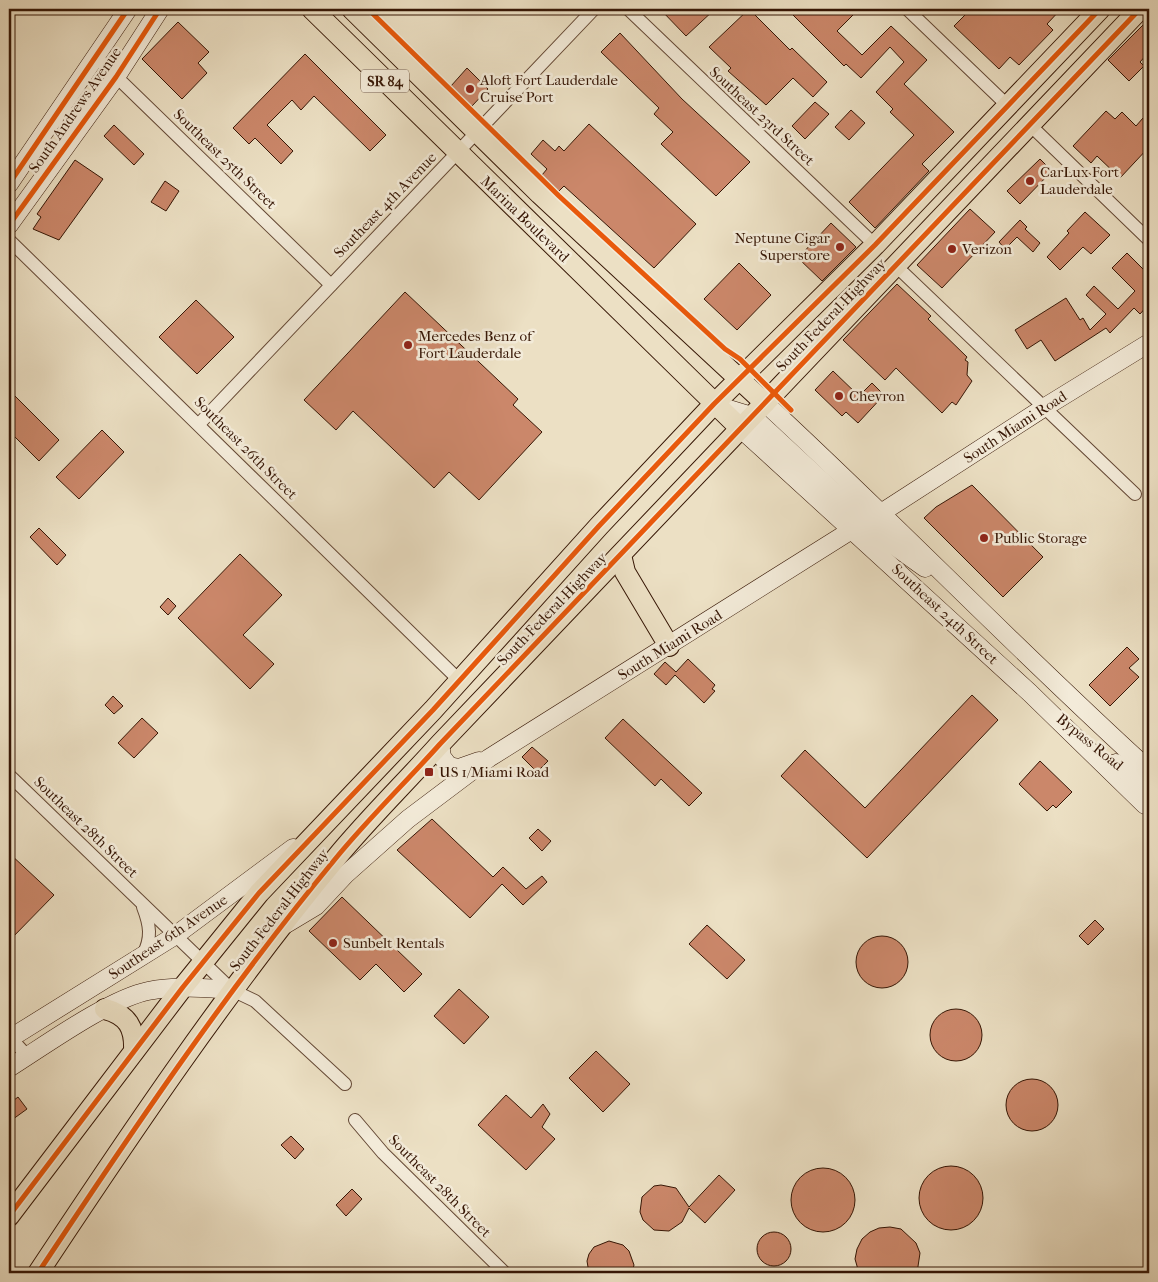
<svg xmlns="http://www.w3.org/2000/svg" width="1158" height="1282" font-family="'IM FELL French Canon',serif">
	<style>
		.building { fill: #cb876a; stroke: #361605 }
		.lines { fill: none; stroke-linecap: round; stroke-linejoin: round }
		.street-casing { stroke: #644835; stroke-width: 14 }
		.secondary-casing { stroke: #361605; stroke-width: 19 }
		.primary-casing { stroke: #361605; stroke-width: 22 }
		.street { stroke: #f3ebd9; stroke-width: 12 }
		.secondary { stroke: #f3ebd9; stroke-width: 18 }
		.primary { stroke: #ece0c4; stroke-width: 20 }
		.cycleway-casing { stroke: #f3ebd9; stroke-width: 8 }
		.cycleway { stroke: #e8590c; stroke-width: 5 }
		.poi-dot { fill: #8f2418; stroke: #f3ebd9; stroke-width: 2 }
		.labels { text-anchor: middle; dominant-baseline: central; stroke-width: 5; stroke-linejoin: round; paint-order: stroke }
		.shield { fill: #f3ebd9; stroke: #6f5645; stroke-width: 1 }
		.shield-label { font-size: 14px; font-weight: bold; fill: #361605 }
		.poi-label { font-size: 15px; fill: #361605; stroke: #f3ebd9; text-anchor: start }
		.street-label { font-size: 15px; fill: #361605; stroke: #f3ebd9 }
	</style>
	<rect width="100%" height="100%" fill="#ece0c4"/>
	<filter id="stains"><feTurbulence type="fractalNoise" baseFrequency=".004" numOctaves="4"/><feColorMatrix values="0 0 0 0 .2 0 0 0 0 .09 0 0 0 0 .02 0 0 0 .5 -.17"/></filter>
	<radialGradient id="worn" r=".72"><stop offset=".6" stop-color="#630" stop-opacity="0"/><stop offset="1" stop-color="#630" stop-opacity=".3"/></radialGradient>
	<g class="building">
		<polygon points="660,9 715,9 686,36"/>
		<polygon points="749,9 790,50 792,48 827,82 813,97 793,78 766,105 728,71 731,68 709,47"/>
		<polygon points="787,9 859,9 837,31 862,55 891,26 927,60 904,84 954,132 922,164 929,171 875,228 849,202 914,135 890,112 893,109 876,92 904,62 890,47 861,78 846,64 844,66"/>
		<polygon points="960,9 1061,9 1047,24 1053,30 1019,65 1010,57 999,69 954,26 966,14"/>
		<polygon points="1149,19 1149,52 1140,62 1144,66 1129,81 1108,60"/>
		<polygon points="178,22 209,52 198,63 207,73 182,99 142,59"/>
		<polygon points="620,33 682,99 750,162 716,196 661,144 673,132 654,114 659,108 601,52"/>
		<polygon points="305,54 386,135 370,151 314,96 301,110 292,100 267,125 293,151 281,164 255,138 249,144 233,128"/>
		<polygon points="467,68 488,89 472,106 451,86"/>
		<polygon points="815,102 829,114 805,139 792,126"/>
		<polygon points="851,110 865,123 849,140 835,127"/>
		<polygon points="1106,111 1115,119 1122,112 1136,126 1143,118 1149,124 1149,147 1120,178 1097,156 1091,163 1073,146"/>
		<polygon points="589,124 696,224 654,268 564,186 559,191 542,175 547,169 531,154 543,140 555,151 559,146 564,151"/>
		<polygon points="114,125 144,154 134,165 104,136"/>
		<polygon points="1040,159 1052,171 1020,204 1007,191"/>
		<polygon points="75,160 103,179 59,240 33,229 41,217 37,214"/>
		<polygon points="165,181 179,191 166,211 151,202"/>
		<polygon points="970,209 995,232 942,288 917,265"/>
		<polygon points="1085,212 1110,235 1091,254 1083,247 1060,270 1047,257 1069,233 1067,231"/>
		<polygon points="1020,220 1027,227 1025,229 1040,243 1033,252 1017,237 1005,249 999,242"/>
		<polygon points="831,223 856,247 822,281 798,258"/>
		<polygon points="1127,253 1149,275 1149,304 1140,314 1134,308 1110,333 1106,328 1055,361 1041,340 1027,349 1015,330 1066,298 1080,320 1083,318 1090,330 1106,314 1086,295 1094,286 1118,309 1135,291 1112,268"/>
		<polygon points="739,263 771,295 737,330 704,299"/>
		<polygon points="897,284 931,316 928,319 967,357 965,360 968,362 967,375 972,381 956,405 952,402 942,413 896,368 885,380 843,340"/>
		<polygon points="405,292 518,399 513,405 542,432 479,500 449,472 434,488 353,411 336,430 304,400"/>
		<polygon points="196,300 234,337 197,374 159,337"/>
		<polygon points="833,371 859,396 872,383 884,395 858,423 846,412 842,416 815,390"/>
		<polygon points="9,390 59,440 39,461 9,431"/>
		<polygon points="102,430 124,452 79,499 56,477"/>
		<polygon points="972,485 1043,557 1003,597 924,518 936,507"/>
		<polygon points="39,528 66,555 57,565 30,537"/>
		<polygon points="240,554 282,595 243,635 274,664 250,689 178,618"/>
		<polygon points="168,598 176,606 168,615 160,607"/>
		<polygon points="1127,647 1139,659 1129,668 1139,677 1110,706 1089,685"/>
		<polygon points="688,659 715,685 712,689 715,691 704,703 675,675 666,685 654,674 665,662 676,672"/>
		<polygon points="972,695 998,720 867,858 781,776 805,750 865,808"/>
		<polygon points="113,696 123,706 114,714 105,705"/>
		<polygon points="142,718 158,733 134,758 118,743"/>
		<polygon points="623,719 702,793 689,806 661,779 655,786 605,738"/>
		<polygon points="532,747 548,761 537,772 522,757"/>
		<polygon points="1040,761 1072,792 1056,808 1053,805 1047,811 1019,784"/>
		<polygon points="432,819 493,877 503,867 526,889 542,876 547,882 523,905 502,884 470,918 397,850"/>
		<polygon points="538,829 551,841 542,851 529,838"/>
		<polygon points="9,853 54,895 9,941"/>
		<polygon points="342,897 422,974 404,992 376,964 360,980 309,931"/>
		<polygon points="1095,920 1104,929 1088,945 1079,936"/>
		<polygon points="707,925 745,960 727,979 689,944"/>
		<circle cx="882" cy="962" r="26"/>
		<polygon points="459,989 489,1017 464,1044 434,1016"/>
		<circle cx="956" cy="1035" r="26"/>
		<polygon points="596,1051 630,1084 603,1112 569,1078"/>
		<circle cx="1032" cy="1105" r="26"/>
		<polygon points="506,1095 531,1118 543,1104 550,1114 542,1127 555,1139 526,1170 478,1125"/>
		<polygon points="18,1097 27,1109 9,1122 9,1104"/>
		<polygon points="291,1136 304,1149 295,1159 281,1145"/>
		<circle cx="951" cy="1198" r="32"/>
		<circle cx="823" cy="1200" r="32"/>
		<polygon points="719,1175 735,1190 705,1223 689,1208 682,1222 669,1231 654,1230 643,1220 640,1212 642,1197 654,1186 661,1185 676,1188 689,1207"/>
		<polygon points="352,1189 362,1199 346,1216 336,1205"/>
		<polygon points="890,1227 901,1229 916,1243 920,1253 917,1273 859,1273 855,1259 857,1249 862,1239 870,1232 879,1228"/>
		<circle cx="774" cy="1249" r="17"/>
		<polygon points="609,1241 623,1245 629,1251 634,1265 632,1273 589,1273 587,1261 589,1254 594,1247"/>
	</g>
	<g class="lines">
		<defs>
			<g id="street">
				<polyline points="628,9 875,245"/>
				<polyline points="907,9 1008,106"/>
				<polyline points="96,57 331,285"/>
				<polyline points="1029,124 1149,240"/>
				<polyline points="9,240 460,681"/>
				<polyline points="895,265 1135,494"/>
				<polyline points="199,424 594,9"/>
				<polyline points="9,775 232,990 255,1001 345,1084"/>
				<path d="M 143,907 C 150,925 152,938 143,955"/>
				<polyline points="9,1036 28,1057"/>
				<polyline points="355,1120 383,1153 505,1273"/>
			</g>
			<g id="secondary">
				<polyline points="9,184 128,9"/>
				<polyline points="9,225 116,77 160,9"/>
				<path d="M 765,403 C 895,523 1018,651 1149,770"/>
				<polyline points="716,405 752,416 886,540 925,568"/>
				<polyline points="740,428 1030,693 1145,805"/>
				<polyline points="881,513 1045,407 1149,343"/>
				<polyline points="440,744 442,757 449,766 459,768 479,761"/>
				<polyline points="1116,763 1149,790"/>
				<polyline points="286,924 316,906 345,875 408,819 489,758 850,531"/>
				<polyline points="9,1039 176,935 293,848"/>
				<path d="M 9,1068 C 44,1046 109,999 148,991 C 176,985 204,988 232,990"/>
			</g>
			<g id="primary">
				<polyline points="312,9 740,428"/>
				<polyline points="352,9 540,194 765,403"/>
				<polyline points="621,555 625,572 669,646"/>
				<path d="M 105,1009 C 128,1015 135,1028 134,1051"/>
				<polyline points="9,1216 183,987 259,893 433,710 599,526 714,404 875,245 1100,9"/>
				<path d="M 38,1273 C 132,1131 227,990 336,858 C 368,819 406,782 440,744 L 1140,9"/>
			</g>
		</defs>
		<use href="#street" class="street-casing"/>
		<use href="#secondary" class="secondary-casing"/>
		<use href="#primary" class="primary-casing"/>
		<use href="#street" class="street"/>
		<use href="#secondary" class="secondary"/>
		<use href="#primary" class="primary"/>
		<defs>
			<g id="cycleway">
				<polyline points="368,9 559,196 725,349 740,359 791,410"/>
				<polyline points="9,184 128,9"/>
				<polyline points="9,225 116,77 160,9"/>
				<polyline points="9,1216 183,987 259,893 433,710 599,526 714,404 875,245 1100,9"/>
				<path d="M 38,1273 C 132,1131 227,990 336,858 C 368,819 406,782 440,744 L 1140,9"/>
			</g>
		</defs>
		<use href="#cycleway" class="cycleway-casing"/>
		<use href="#cycleway" class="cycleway"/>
	</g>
	<g class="poi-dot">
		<circle cx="470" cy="89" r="5"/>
		<circle cx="1030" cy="181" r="5"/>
		<circle cx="840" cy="247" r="5"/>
		<circle cx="952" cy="249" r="5"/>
		<circle cx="408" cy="345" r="5"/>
		<circle cx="839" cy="396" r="5"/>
		<circle cx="984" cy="538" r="5"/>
		<rect x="424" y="767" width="10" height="10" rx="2.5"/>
		<circle cx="333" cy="943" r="5"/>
	</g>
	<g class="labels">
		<rect class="shield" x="361" y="69.5" width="48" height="23" rx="4"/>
		<g class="shield-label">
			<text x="385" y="81">SR 84</text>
		</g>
		<g class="poi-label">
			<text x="480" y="80">Aloft Fort Lauderdale<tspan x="480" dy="17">Cruise Port</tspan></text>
			<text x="1040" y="172">CarLux Fort<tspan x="1040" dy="17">Lauderdale</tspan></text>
			<text x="830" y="238" text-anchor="end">Neptune Cigar<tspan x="830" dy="17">Superstore</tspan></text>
			<text x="962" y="249">Verizon</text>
			<text x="418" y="336">Mercedes Benz of<tspan x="418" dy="17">Fort Lauderdale</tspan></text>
			<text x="849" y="396">Chevron</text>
			<text x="994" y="538">Public Storage</text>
			<text x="439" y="772">US 1/Miami Road</text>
			<text x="343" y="943">Sunbelt Rentals</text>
		</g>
		<g class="street-label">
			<text transform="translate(75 110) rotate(-55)">South Andrews Avenue</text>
			<text transform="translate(762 116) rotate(43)">Southeast 23rd Street</text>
			<text transform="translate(225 159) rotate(44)">Southeast 25th Street</text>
			<text transform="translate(385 205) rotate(-46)">Southeast 4th Avenue</text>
			<text transform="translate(525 219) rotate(44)">Marina Boulevard</text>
			<text transform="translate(831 315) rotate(-46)">South Federal Highway</text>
			<text transform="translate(1015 427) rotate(-33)">South Miami Road</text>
			<text transform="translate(246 448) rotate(45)">Southeast 26th Street</text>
			<text transform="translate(552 609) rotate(-46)">South Federal Highway</text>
			<text transform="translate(945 614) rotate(43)">Southeast 24th Street</text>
			<text transform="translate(670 645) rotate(-32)">South Miami Road</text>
			<text transform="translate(1090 742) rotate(39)">Bypass Road</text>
			<text transform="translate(86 827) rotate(44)">Southeast 28th Street</text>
			<text transform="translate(279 910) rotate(-52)">South Federal Highway</text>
			<text transform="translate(168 937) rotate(-34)">Southeast 6th Avenue</text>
			<text transform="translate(440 1186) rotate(45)">Southeast 28th Street</text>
		</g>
	</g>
	<rect width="1158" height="1282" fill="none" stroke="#ece0c4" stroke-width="30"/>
	<rect x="10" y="10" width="1138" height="1262" fill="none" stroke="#361605" stroke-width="2.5"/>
	<rect x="15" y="15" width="1128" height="1252" fill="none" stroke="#361605"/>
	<rect width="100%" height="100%" filter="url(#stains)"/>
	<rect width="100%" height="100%" fill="url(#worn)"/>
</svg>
